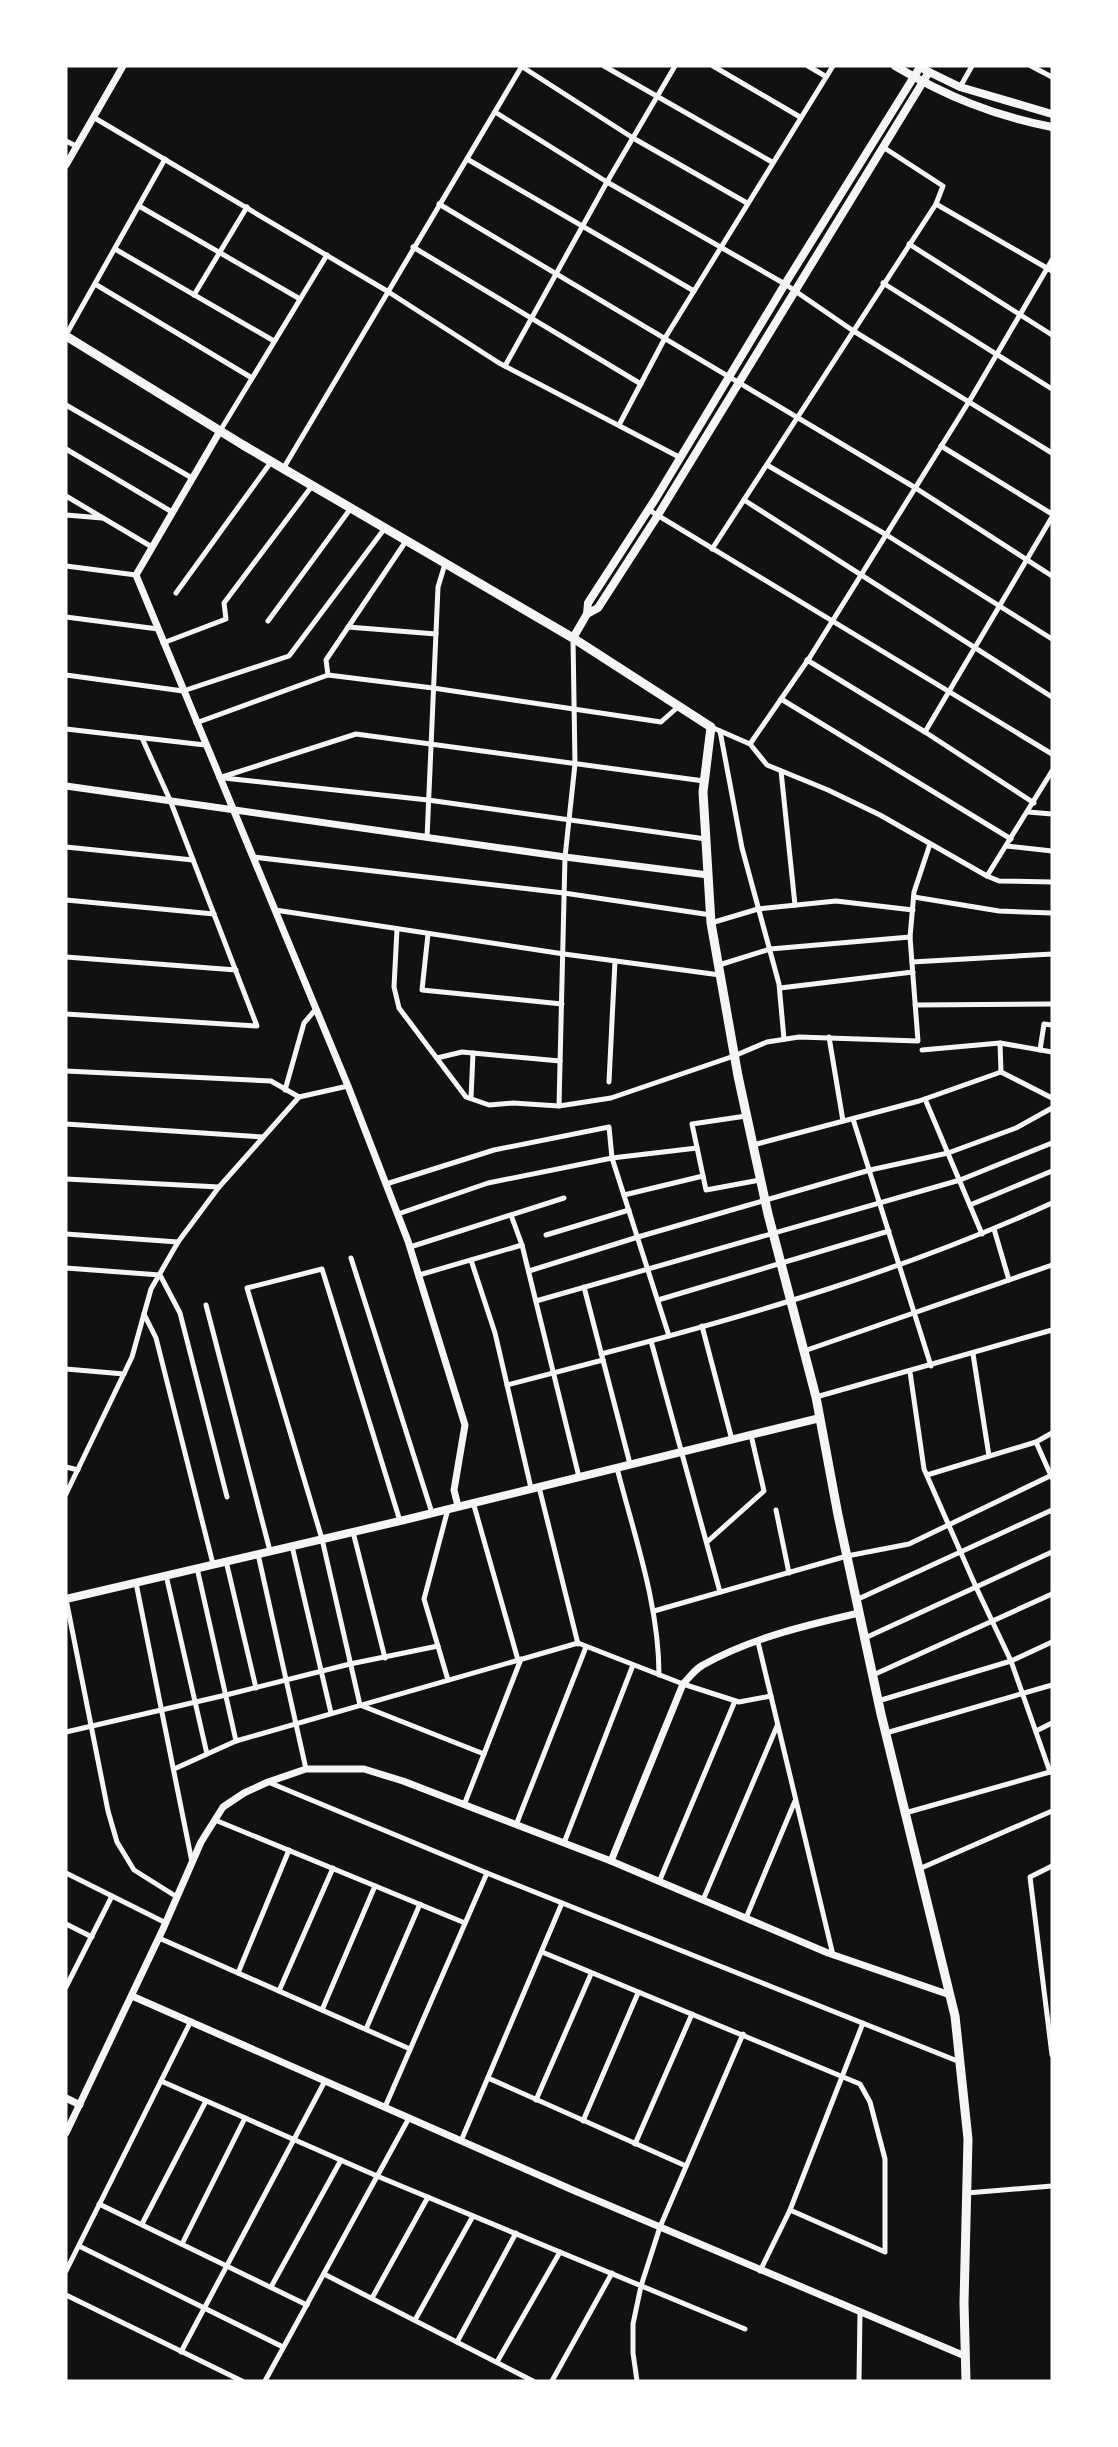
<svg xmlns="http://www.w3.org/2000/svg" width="1118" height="2447" font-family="'Alegreya Sans',sans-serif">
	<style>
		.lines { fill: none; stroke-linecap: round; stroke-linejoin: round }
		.minor { stroke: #f5f5f5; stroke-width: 5 }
		.tertiary { stroke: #f5f5f5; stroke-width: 7 }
		.secondary { stroke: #f5f5f5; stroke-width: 8 }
		.primary { stroke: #f5f5f5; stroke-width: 9 }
	</style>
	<rect width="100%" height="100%" fill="#111"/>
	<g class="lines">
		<g class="minor">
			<polyline points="521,66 633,138 747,203"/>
			<polyline points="604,66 772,162"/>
			<polyline points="713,66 800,117"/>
			<polyline points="808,66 825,76"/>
			<polyline points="1031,66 1052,77"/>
			<polyline points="960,87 972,66"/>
			<polyline points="495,112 607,182 785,284 852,330 1052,453"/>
			<polyline points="93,117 387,291 499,363 681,458"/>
			<polyline points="66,141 76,146"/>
			<polyline points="467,159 694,291"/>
			<polyline points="439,204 914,487 1052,576"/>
			<polyline points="936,204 1052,271"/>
			<polyline points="139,206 300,299"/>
			<polyline points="909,244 1052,335"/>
			<polyline points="413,247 641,384"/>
			<polyline points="115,249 274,341"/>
			<polyline points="883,283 1052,389"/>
			<polyline points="95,284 252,378"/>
			<polyline points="194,295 247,207"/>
			<polyline points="66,335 165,159"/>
			<polyline points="505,366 607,182 675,66"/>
			<polyline points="66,405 192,478"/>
			<polyline points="619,425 665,338 833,66"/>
			<polyline points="220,431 327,255"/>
			<polyline points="941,446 1052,514"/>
			<polyline points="66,449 172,512"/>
			<polyline points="767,465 885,534 1052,639"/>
			<polyline points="283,469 522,66"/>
			<polyline points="66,496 152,547"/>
			<polyline points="744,500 1052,697"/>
			<polyline points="649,510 1052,754"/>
			<polyline points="66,515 102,518"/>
			<polyline points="406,541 326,660 328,675 433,688 661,722 679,706"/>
			<polyline points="712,549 936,204 943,186 883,147"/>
			<polyline points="66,566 136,575"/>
			<polyline points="176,593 271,462"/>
			<polyline points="66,617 158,629"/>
			<polyline points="268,621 351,508"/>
			<polyline points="348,627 436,634"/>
			<polyline points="163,643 226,619 224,603 312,486"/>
			<polyline points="807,660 925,732 1034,803"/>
			<polyline points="66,675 183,691 289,656 385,528"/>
			<polyline points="781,699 1011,839"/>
			<polyline points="196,723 328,675"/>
			<polyline points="711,727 750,744 767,765 828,790 880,815 987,876 999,881 1052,882"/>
			<polyline points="66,729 205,745"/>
			<polyline points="720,731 742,848 779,984 784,1039"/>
			<polyline points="925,732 1052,517"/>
			<polyline points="750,744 810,657 970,400 1052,260"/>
			<polyline points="781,771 795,905"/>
			<polyline points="219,778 356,734 704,781"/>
			<polyline points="224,778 428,800 706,839"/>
			<polyline points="1028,812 1052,814"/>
			<polyline points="427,838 438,587 445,564"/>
			<polyline points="1006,846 1052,851"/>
			<polyline points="66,847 193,860"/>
			<polyline points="253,857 564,893 711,915"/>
			<polyline points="987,876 1052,771"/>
			<polyline points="914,897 999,911 1052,913"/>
			<polyline points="66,900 214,914"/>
			<polyline points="275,910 564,954 720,975"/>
			<polyline points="711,923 758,909 836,901 913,910"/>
			<polyline points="397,929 394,987 399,1008 466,1097 489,1105 513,1103 559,1106 611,1098 734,1056 767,1042 799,1037 918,1041 910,937 914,892 930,844"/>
			<polyline points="428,934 422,990 562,1004"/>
			<polyline points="66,957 236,970"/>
			<polyline points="912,962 1052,954"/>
			<polyline points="719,965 770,949 910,937"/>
			<polyline points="780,988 913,972"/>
			<polyline points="915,1005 1052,1004"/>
			<polyline points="66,1014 257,1026 170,800 142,738"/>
			<polyline points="829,1037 843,1121"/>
			<polyline points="922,1050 1000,1043 1052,1052"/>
			<polyline points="1040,1050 1044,1024 1052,1025"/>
			<polyline points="437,1058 462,1052 560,1061"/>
			<polyline points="66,1071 271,1081 299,1097 348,1086"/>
			<polyline points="1001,1072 1052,1098"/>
			<polyline points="609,1082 615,961"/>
			<polyline points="285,1090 304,1023 316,1009"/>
			<polyline points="471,1098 473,1053"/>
			<polyline points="925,1099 982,1234"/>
			<polyline points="559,1106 565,857 575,764 573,638"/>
			<polyline points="746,1116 692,1124 706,1190 760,1180"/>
			<polyline points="853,1119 931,1366"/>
			<polyline points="66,1124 263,1137"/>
			<polyline points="753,1145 919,1101 1001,1072 1000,1043"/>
			<polyline points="66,1179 219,1187"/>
			<polyline points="386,1184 494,1150 609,1127 612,1158 669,1336"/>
			<polyline points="624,1195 703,1176"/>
			<polyline points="970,1205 1052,1171"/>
			<polyline points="398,1214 488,1183 612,1158 697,1148"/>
			<polyline points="511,1215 522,1245 579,1477"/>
			<polyline points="994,1229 1009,1280"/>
			<polyline points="66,1234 178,1242"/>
			<polyline points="546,1235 629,1210"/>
			<polyline points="410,1247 564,1198"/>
			<polyline points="351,1258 432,1513"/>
			<polyline points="471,1260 495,1333 531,1488"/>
			<polyline points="66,1268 160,1275 180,1313 227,1497"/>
			<polyline points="529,1271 638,1237 870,1170 948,1153 1016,1128 1052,1108"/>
			<polyline points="419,1275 522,1245"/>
			<polyline points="584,1287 630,1464"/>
			<polyline points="658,1300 889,1231"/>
			<polyline points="536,1301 960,1180 1052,1143"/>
			<polyline points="206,1305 270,1551"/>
			<polyline points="144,1314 156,1338 213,1564"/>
			<polyline points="702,1326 732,1440"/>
			<polyline points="651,1341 720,1592"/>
			<polyline points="804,1351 1052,1265"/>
			<path d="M 601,1354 C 755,1314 908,1269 1052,1203"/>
			<polyline points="973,1354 989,1456"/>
			<polyline points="66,1369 124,1374"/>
			<polyline points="910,1372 924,1469 976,1587 1011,1661 1050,1772"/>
			<polyline points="507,1385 603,1360"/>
			<polyline points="816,1397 1052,1330"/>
			<polyline points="1036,1442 1052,1478"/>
			<polyline points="66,1467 78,1470"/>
			<path d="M 617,1468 C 634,1535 659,1604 659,1675"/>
			<polyline points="927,1475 1036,1442 1052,1433"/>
			<polyline points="539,1487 578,1644"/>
			<polyline points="66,1494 132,1357 151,1289 178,1242 219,1187 299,1097"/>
			<polyline points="473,1502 518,1660"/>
			<polyline points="776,1510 789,1573"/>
			<polyline points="400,1521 322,1269 247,1288 322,1539 360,1705 484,1754 521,1659"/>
			<polyline points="353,1532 385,1658"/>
			<polyline points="707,1542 764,1491 751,1435"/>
			<polyline points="292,1546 331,1713"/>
			<polyline points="258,1554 306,1769"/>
			<polyline points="226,1561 256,1688"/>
			<polyline points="197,1568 236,1741"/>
			<polyline points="166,1575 207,1754"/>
			<polyline points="136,1583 192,1862"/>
			<polyline points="66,1599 108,1811 117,1842 134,1870 177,1897"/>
			<polyline points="856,1600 1052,1510"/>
			<polyline points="654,1611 847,1556 909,1544 1052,1475"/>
			<polyline points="865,1638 1052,1552"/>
			<polyline points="758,1642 833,1955"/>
			<polyline points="873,1675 1052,1594"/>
			<polyline points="448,1680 424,1599 448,1509"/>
			<polyline points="878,1701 1011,1661 1052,1642"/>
			<polyline points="1036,1731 1052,1723"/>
			<polyline points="66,1732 226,1695 350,1664 438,1646"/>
			<polyline points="886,1733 1052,1685"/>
			<polyline points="174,1769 236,1741 578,1643 683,1684 739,1702 771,1696"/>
			<polyline points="268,1782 487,1873 960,2062"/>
			<polyline points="464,1805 484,1754"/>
			<polyline points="905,1813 1050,1772"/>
			<polyline points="215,1820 465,1923"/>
			<polyline points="516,1825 586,1647"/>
			<polyline points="564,1843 633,1665"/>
			<polyline points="1052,1866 1030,1877 1052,2055"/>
			<polyline points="919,1869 1052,1811"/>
			<polyline points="66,1873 166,1923"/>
			<polyline points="659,1882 735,1701"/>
			<polyline points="703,1900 777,1726"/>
			<polyline points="746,1918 795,1801"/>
			<polyline points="66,1924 92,1937"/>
			<polyline points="159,1938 410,2049"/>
			<polyline points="542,1952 860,2084 870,2102 885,2159 885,2252 790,2210"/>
			<polyline points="238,1973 289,1850"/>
			<polyline points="66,1987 112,1896"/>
			<polyline points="279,1991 333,1868"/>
			<polyline points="322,2010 375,1886"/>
			<polyline points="366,2029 420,1904"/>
			<polyline points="488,2078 686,2166"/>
			<polyline points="161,2081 377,2176 745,2329"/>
			<polyline points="536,2100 591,1974"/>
			<polyline points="385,2107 487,1873"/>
			<polyline points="583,2121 638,1993"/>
			<polyline points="461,2141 562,1903"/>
			<polyline points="635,2144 692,2014"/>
			<polyline points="967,2193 1052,2186"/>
			<polyline points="99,2204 307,2305"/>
			<polyline points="142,2224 206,2101"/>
			<polyline points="182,2244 245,2118"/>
			<polyline points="79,2246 283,2347"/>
			<polyline points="66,2271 191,2021"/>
			<polyline points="760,2271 790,2210 863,2023"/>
			<polyline points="324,2274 533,2381"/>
			<polyline points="271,2287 341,2160"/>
			<polyline points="66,2295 242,2381"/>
			<polyline points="372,2298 428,2197"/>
			<polyline points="415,2320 473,2216"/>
			<polyline points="457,2342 516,2233"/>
			<polyline points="181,2352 325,2081"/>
			<polyline points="497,2362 560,2252"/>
			<polyline points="265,2381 409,2118"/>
			<polyline points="552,2381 612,2273"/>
			<polyline points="637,2381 633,2353 633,2324 641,2286 660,2227 743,2034"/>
			<polyline points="859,2381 860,2312"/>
		</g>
		<g class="tertiary">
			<polyline points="66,165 123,66"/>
			<polyline points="220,431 136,575 348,1086 408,1241 465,1425 454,1490 458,1506"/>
			<polyline points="66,786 565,857 708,875"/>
			<path d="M 611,1861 L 683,1684 C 689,1678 695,1669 703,1665 C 751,1638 807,1625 859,1613"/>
			<polyline points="132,1996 575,2191 965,2356"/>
			<polyline points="66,2098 80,2105"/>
			<polyline points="66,2133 163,1929 201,1842 223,1807 244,1793 268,1782 306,1769 364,1769 403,1781 611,1861 828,1953 950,1995"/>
		</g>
		<g class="secondary">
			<path d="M 895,66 C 946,96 994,116 1052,127"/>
			<polyline points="925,70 960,87 1052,114"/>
			<polyline points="587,614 598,608 658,515 929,72"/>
			<polyline points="573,638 587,614 588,603 656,498 785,284 920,67"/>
			<polyline points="66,1599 400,1521 820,1418"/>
		</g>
		<polyline class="primary" points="66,336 243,445 573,638 711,727 703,792 711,923 738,1076 768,1214 816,1397 838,1515 881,1714 955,2016 968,2139 964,2303 966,2381"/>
	</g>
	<rect width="1118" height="2447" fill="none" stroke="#ffffff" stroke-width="135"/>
</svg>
